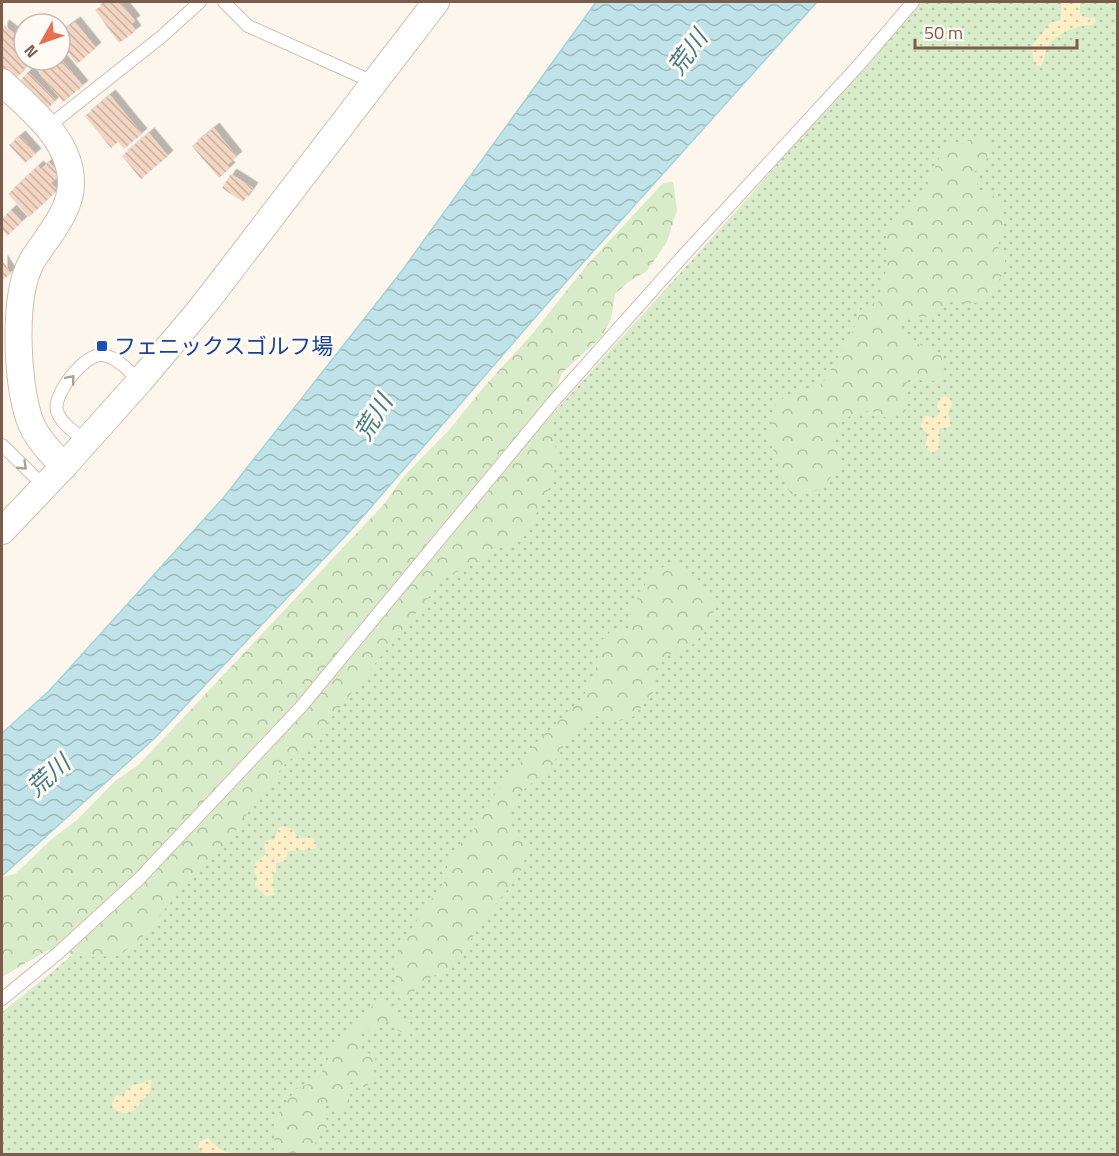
<svg xmlns="http://www.w3.org/2000/svg" width="1119" height="1156" font-family="'Titillium Web','Noto Sans JP',sans-serif">
	<style>
		.grass { fill: url(#grass-dots) }
		.forest { fill: url(#forest-crowns) }
		.sand { fill: url(#sand-dots) }
		.water { fill: url(#water-waves); stroke: #a5d3da; stroke-width: 1.5 }
		.building { fill: url(#building-back-hatch); filter: url(#shadow) }
		.lines { fill: none; stroke-linecap: round; stroke-linejoin: round }
		.lane-casing { stroke: #d1beb0; stroke-width: 14 }
		.street-casing { stroke: #d1beb0; stroke-width: 28 }
		.lane { stroke: #fff; stroke-width: 12 }
		.street { stroke: #fff; stroke-width: 26 }
		.oneway { stroke: #af9d94 }
		.transit-dot { fill: #1a4fb4; stroke: #fffaf3; stroke-width: 2 }
		.labels { text-anchor: middle; dominant-baseline: central; stroke-width: 6; stroke-linejoin: round; paint-order: stroke }
		.transit-label { font-size: 22px; fill: #164399; stroke: #fffaf3; text-anchor: start }
		.water-label { font-size: 24px; font-style: italic; fill: #437c86; stroke: #fffaf3 }
	</style>
	<defs>
		<pattern id="grass-dots" width="8" height="8" patternUnits="userSpaceOnUse" patternTransform="scale(1.5)"><rect width="8" height="8" fill="#d8ecc9"/><path d="M2 2h.1M6 6h.1" fill="none" stroke="#b4c2a5" stroke-width="1.8" stroke-linecap="round"/></pattern>
		<pattern id="forest-crowns" width="20" height="18" patternUnits="userSpaceOnUse" patternTransform="scale(1.5)"><rect width="20" height="18" fill="#d8ecc9"/><path d="M2 6a3 3 0 1 1 6 0M12 15a3 3 0 1 1 6 0" fill="none" stroke="#b4c2a5"/></pattern>
		<pattern id="sand-dots" width="8" height="8" patternUnits="userSpaceOnUse" patternTransform="scale(1.5)"><rect width="8" height="8" fill="#fcefc7"/><path d="M2 2h.1M6 6h.1" fill="none" stroke="#d1c5a4" stroke-width="1.8" stroke-linecap="round"/></pattern>
		<pattern id="water-waves" width="16" height="10" patternUnits="userSpaceOnUse" patternTransform="scale(1.5)"><rect width="16" height="10" fill="#bfe3e8"/><path d="M0 5q4-4 8 0t8 0" fill="none" stroke="#a0bbbe"/></pattern>
		<pattern id="building-back-hatch" width="6" height="6" patternUnits="userSpaceOnUse" patternTransform="scale(1.5)"><rect width="6" height="6" fill="#f3d5c3"/><path d="M-1 5l2 2M0 0l6 6M5-1l2 2" fill="none" stroke="#cab0a1"/></pattern>
		<filter id="shadow"><feDropShadow dx="5.5" dy="-5.5" stdDeviation="0" flood-color="#0004"/></filter>
	</defs>
	<rect width="100%" height="100%" fill="#fdf6ec"/>
	<polygon class="grass" points="918,2 1117,2 1117,1154 2,1154 2,1012 46,977 124,911 395,610 560,406 747,199"/>
	<g class="forest">
		<path d="M 976,136 L 990,144 L 985,166 L 974,172 L 980,190 L 996,197 L 1004,215 L 998,247 L 1005,259 L 1005,271 L 990,293 L 977,303 L 951,302 L 932,317 L 912,316 L 895,327 L 902,337 L 941,354 L 945,379 L 925,382 L 909,375 L 904,398 L 906,412 L 886,418 C 869,406 862,412 843,419 L 834,441 L 842,462 C 824,485 825,494 791,494 L 782,476 L 768,434 L 777,401 L 823,383 L 850,337 L 863,306 L 878,302 L 888,262 L 886,235 L 895,217 L 912,210 L 925,190 L 944,147 L 956,142 L 964,144 Z"/>
		<polygon points="673,182 677,210 667,242 646,272 631,280 615,294 611,319 602,336 562,373 557,386 552,429 558,459 549,488 525,536 494,551 470,566 445,577 311,743 285,764 243,819 227,845 187,882 140,940 118,956 86,957 48,950 2,977 2,877 15,874 53,838 78,819 115,781 138,765 166,736 384,504 404,476 449,430 483,388 533,333 587,265 663,183"/>
		<polygon points="674,564 694,576 714,600 713,622 694,644 658,660 654,672 655,690 633,717 618,721 596,716 573,731 551,767 517,795 508,822 529,847 519,876 481,921 467,947 449,969 421,982 406,1001 394,988 400,950 419,917 446,879 448,856 472,832 490,801 535,744 582,698 595,676 600,642 611,631 629,629 631,610 653,570"/>
		<polygon points="377,998 387,1000 394,1010 412,1025 410,1036 397,1030 390,1022 379,1023 375,1030 363,1030 358,1039 362,1050 376,1057 370,1069 372,1078 366,1088 351,1081 347,1094 351,1105 336,1110 321,1099 321,1105 329,1126 316,1135 315,1149 305,1154 273,1154 275,1143 273,1128 278,1114 296,1089 318,1080 335,1044 367,1014"/>
	</g>
	<g class="sand">
		<path d="M 1066,2 L 1080,2 L 1080,13 L 1084,17 L 1094,18 L 1096,21 L 1092,25 C 1079,24 1052,35 1047,48 C 1044,55 1045,61 1041,66 L 1037,66 L 1033,59 L 1032,46 L 1050,23 L 1061,20 L 1061,4 Z"/>
		<path d="M 945,396 L 950,399 L 952,404 L 948,413 L 951,425 L 947,428 L 939,428 L 939,449 L 932,454 L 925,447 L 928,435 L 920,426 L 925,416 L 936,417 L 939,414 L 939,410 L 937,406 C 938,400 939,398 945,396 Z"/>
		<path d="M 283,826 L 294,830 L 298,839 L 311,837 L 317,843 L 315,848 C 306,852 298,848 288,852 L 285,861 L 276,863 L 276,871 L 273,876 L 274,895 L 266,896 L 257,888 L 255,884 L 258,878 L 253,868 L 255,863 L 266,854 L 264,844 L 268,840 L 275,839 L 278,828 Z"/>
		<path d="M 148,1080 L 152,1080 L 149,1095 L 141,1100 C 138,1114 122,1117 112,1107 L 112,1102 L 116,1096 L 124,1095 C 126,1093 126,1090 128,1088 C 131,1083 142,1086 148,1080 Z"/>
		<polygon points="208,1138 219,1149 233,1154 204,1154 198,1147 199,1142"/>
	</g>
	<polygon class="water" points="596,2 817,2 572,275 352,529 156,737 2,876 2,733 49,691 224,497 401,272"/>
	<g class="building">
		<polygon points="107,2 120,2 135,21 131,24 136,31 119,43 95,10"/>
		<polygon points="75,22 96,48 77,64 60,42 60,33"/>
		<polygon points="4,25 15,34 11,39 24,49 24,60 31,60 15,80 2,69 2,28"/>
		<polygon points="60,58 83,86 63,102 39,73 54,60 60,60"/>
		<polygon points="28,72 56,100 44,112 17,84"/>
		<polygon points="110,95 142,134 124,149 118,142 111,148 85,116"/>
		<polygon points="214,128 237,157 227,165 230,168 219,178 192,146"/>
		<polygon points="149,133 168,156 141,179 122,156"/>
		<polygon points="20,136 36,154 25,163 9,145"/>
		<polygon points="49,162 61,174 51,183 58,190 29,217 8,194 38,166 41,169"/>
		<polygon points="231,174 253,188 243,202 222,188"/>
		<polygon points="11,210 22,222 7,236 2,229 2,219"/>
		<polygon points="2,260 11,274 2,280"/>
	</g>
	<g class="lines">
		<defs>
			<g id="lane">
				<polyline points="224,2 248,26 373,82"/>
				<polyline points="49,126 161,37 200,2"/>
				<path d="M 86,441 C 76,433 61,424 57,411 C 52,395 85,353 102,355 C 116,356 130,372 140,381"/>
				<polyline points="2,445 44,486"/>
				<polyline points="2,999 57,954 139,879 300,708 553,402 683,256 858,66 913,2"/>
			</g>
			<g id="street">
				<path d="M 2,82 C 30,109 72,140 71,184 C 71,212 45,239 32,261 C 12,296 17,381 29,418 C 35,437 50,452 64,466"/>
				<polyline points="2,531 64,466 140,381 203,306 436,2"/>
			</g>
		</defs>
		<use href="#lane" class="lane-casing"/>
		<use href="#street" class="street-casing"/>
		<use href="#lane" class="lane"/>
		<use href="#street" class="street"/>
	</g>
	<defs><path id="oneway-chevron" d="M-2-3.5L2.5 0L-2 3.5" fill="none" stroke-width="1.6" stroke-linecap="round" stroke-linejoin="round" transform="scale(1.5)"/></defs>
	<g class="oneway">
		<use href="#oneway-chevron" transform="translate(71 379) rotate(-50)"/>
		<use href="#oneway-chevron" transform="translate(23 466) rotate(44)"/>
	</g>
	<rect class="transit-dot" x="96" y="340" width="12" height="12" rx="3"/>
	<g class="labels">
		<g class="transit-label">
			<text x="114" y="346">フェニックスゴルフ場</text>
		</g>
		<g class="water-label">
			<text transform="translate(687 52) rotate(-54)">荒川</text>
			<text transform="translate(373 417) rotate(-59)">荒川</text>
			<text transform="translate(48 775) rotate(-42)">荒川</text>
		</g>
	</g>
	<rect width="1119" height="1156" fill="none" stroke="#7a5c4d" stroke-width="6"/>
	<g transform="translate(42 42) rotate(230)"><circle r="28" fill="#fffaf3" stroke="#cabbb1" stroke-width="1.5"/>
	<path d="M0-4.5L10 22L0 15L-10 22Z" fill="#e76f51"/>
	<text y="-9" font-size="16" font-weight="bold" text-anchor="middle" fill="#7a5c4d">N</text>
	</g>
	<path d="M915 39v9h162v-9" fill="none" stroke="#7a5c4d" stroke-width="3"/>
	<text x="924" y="39" font-size="18" fill="#7a5c4d" stroke="#fffaf3" stroke-width="4.5" paint-order="stroke">50 m</text>
</svg>
